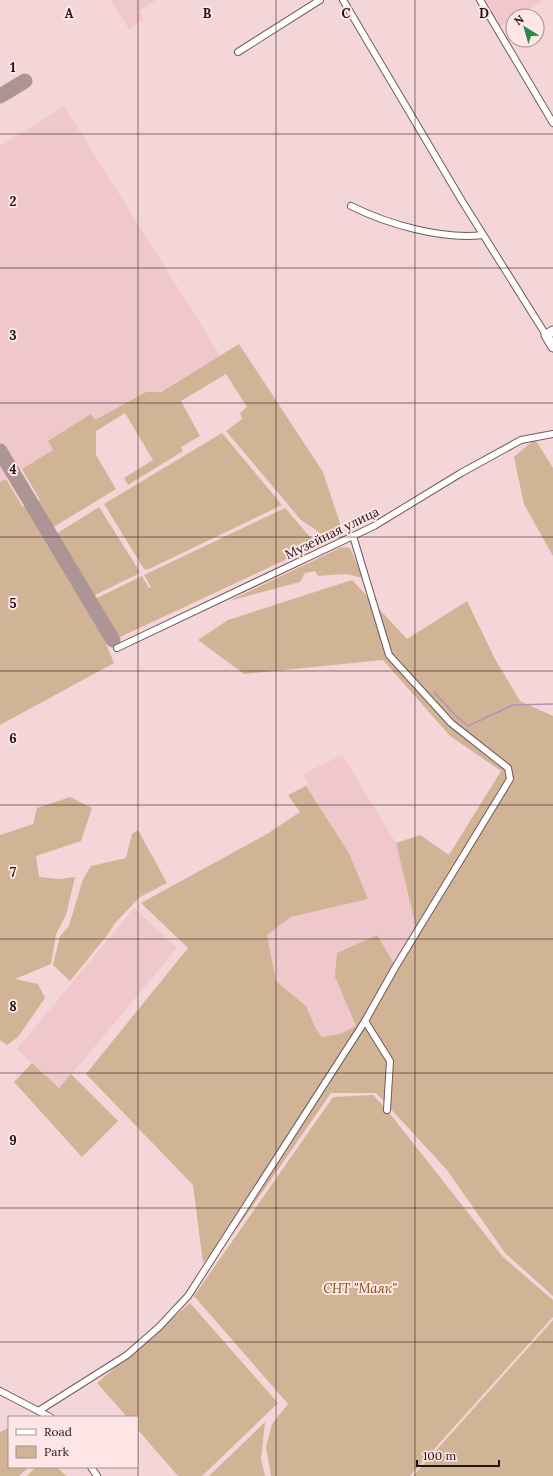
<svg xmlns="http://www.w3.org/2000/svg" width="553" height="1476" font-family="Lora,serif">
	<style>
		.built { fill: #f0c8cb }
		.green { fill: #d1b496 }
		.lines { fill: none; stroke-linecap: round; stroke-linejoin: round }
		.stream { stroke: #b192ba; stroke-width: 1.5 }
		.taxiway { stroke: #ad9596; stroke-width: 15 }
		.street-casing { stroke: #73595b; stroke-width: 8 }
		.secondary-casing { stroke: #73595b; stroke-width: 11 }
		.street { stroke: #fff; stroke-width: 6 }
		.secondary { stroke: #fff; stroke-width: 9 }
		.grid { fill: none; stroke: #1e1314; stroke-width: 1; stroke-opacity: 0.55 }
		.labels { text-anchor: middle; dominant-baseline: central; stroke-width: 4; stroke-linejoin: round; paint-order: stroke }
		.street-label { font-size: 13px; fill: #1e1314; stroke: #fee5e6 }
		.park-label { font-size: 13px; font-style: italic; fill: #784905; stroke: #fee5e6 }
		.grid-label { font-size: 13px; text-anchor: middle; font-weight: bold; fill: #1e1314; stroke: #fee5e6; stroke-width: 4; stroke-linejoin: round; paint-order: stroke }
	</style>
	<rect width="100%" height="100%" fill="#f5d6d8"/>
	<g class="built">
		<polygon points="110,0 156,0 139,11 144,19 129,29"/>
		<polygon points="484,0 544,0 518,16 513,16 513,19 500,27"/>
		<polygon points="64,106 220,355 160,392 146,392 95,420 91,415 48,442 54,450 0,482 0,146"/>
		<polygon points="342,755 396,843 416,928 395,964 335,977 356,1026 340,1034 322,1037 316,1029 306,1006 276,981 267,935 291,917 368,899 349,853 306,786 309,784 303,774"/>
		<polygon points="134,908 177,948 60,1088 17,1049"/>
	</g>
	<g class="green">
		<polygon points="239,344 323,472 343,532 329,539 301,520 226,431 242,419 240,413 247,407 226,374 181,401 200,436 181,447 183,451 128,485 124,478 153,460 125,413 96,431 96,455 116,489 52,528 37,503 40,500 22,469 53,450 48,441 91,414 95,420 146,392 161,392"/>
		<polygon points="222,433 282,505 147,570 144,569 104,504"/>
		<polygon points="535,439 553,468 553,556 524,504 514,457"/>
		<polygon points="6,479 22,506 28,508 109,642 106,644 114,663 0,725 0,482"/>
		<polygon points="99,507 140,572 138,574 93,596 56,534"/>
		<polygon points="285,508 317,545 118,638 95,599 142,576 149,588 151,587 144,575"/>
		<polygon points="342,547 350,548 363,578 346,574 318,576 315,571 305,573 300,582 229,601"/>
		<polygon points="352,580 407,639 467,601 495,659 520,701 553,716 553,1296 505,1253 447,1170 376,1093 331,1093 238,1227 203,1263 193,1185 86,1074 188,948 141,903 267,834 300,812 288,795 306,786 349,853 368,899 291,917 267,935 276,981 306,1006 316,1029 322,1037 340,1034 356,1026 335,977 337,953 377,935 394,964 416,928 396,843 420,835 449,855 501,771 450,736 383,660 244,674 198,640 228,620"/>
		<polygon points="70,797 92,808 81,841 36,856 39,877 59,879 75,877 66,915 56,934 51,964 15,979 38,984 45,998 18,1037 7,1045 0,1040 0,835 33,824 37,808"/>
		<polygon points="138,830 167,883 140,897 115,923 108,934 70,981 53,965 60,936 69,926 83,879 91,866 126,858 132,834"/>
		<polygon points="32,1063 59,1088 71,1074 118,1121 82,1157 14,1082"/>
		<polygon points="373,1095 387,1110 503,1257 553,1300 553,1317 410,1476 271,1476 266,1447 272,1424 288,1404 194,1296 333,1097"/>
		<polygon points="190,1303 278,1403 202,1476 178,1476 137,1429 137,1417 127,1417 97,1383"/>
		<polygon points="553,1320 553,1476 413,1476"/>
		<polygon points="265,1422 261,1459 265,1476 209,1476"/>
		<polygon points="9,1428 9,1467 29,1467 19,1476 0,1476 0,1432"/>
		<polygon points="36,1467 57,1467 66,1476 27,1476"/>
	</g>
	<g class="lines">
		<polyline class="stream" points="434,692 456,716 468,726 513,705 553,704"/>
		<g class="taxiway">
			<polyline points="0,96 25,81"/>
			<polyline points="0,451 113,640"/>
		</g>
		<defs>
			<g id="street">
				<polyline points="343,0 462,201 546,335"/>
				<polyline points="480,0 553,123"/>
				<polyline points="238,52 320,0"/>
				<path d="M 351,206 C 387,224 442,240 483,235"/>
				<polyline points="117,648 374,526 461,473 521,440 553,434"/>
				<polyline points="365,1021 390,1061 387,1110"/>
				<polyline points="0,1391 50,1417"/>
				<polyline points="40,1410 127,1355 159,1327 188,1296 365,1021 396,966 510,779 508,768 451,723 389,655 353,536"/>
				<polyline points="91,1467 97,1476"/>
			</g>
			<polyline id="secondary" points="553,331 546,335 553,347"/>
		</defs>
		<use href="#street" class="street-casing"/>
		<use href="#secondary" class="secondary-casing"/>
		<use href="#street" class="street"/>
		<use href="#secondary" class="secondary"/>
	</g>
	<path class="grid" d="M 138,0 L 138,1476M 276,0 L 276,1476M 415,0 L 415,1476M 0,134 L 553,134M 0,268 L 553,268M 0,403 L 553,403M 0,537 L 553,537M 0,671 L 553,671M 0,805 L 553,805M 0,939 L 553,939M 0,1073 L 553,1073M 0,1208 L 553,1208M 0,1342 L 553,1342"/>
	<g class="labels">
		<g class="street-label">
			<text transform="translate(332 533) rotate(-26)">Музейная улица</text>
		</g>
		<g class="park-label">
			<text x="360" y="1288">СНТ "Маяк"</text>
		</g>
	</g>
	<g class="grid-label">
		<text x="69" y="18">A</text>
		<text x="207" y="18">B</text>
		<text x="346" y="18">C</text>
		<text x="484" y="18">D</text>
		<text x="13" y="72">1</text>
		<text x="13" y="206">2</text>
		<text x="13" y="340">3</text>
		<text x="13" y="474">4</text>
		<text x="13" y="608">5</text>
		<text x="13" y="743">6</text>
		<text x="13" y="877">7</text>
		<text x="13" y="1011">8</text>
		<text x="13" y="1145">9</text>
	</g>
	<rect x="8" y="1416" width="130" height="52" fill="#fee5e6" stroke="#a49192"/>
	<rect x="16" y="1429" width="20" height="6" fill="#ffffff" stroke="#a49192"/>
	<text x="44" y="1436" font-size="12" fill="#1e1314">Road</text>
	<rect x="16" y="1446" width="20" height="12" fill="#d1b496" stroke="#a49192"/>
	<text x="44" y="1456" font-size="12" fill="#1e1314">Park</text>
	<g transform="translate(525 28) rotate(323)"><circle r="19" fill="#fee5e6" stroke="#a49192"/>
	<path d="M0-3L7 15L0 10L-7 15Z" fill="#248c43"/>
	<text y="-6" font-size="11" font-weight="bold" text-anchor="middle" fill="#1e1314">N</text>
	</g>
	<path d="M417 1460v6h82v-6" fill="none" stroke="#1e1314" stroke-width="2"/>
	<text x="423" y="1460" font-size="12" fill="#1e1314" stroke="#fee5e6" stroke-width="3" paint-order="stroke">100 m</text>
</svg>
